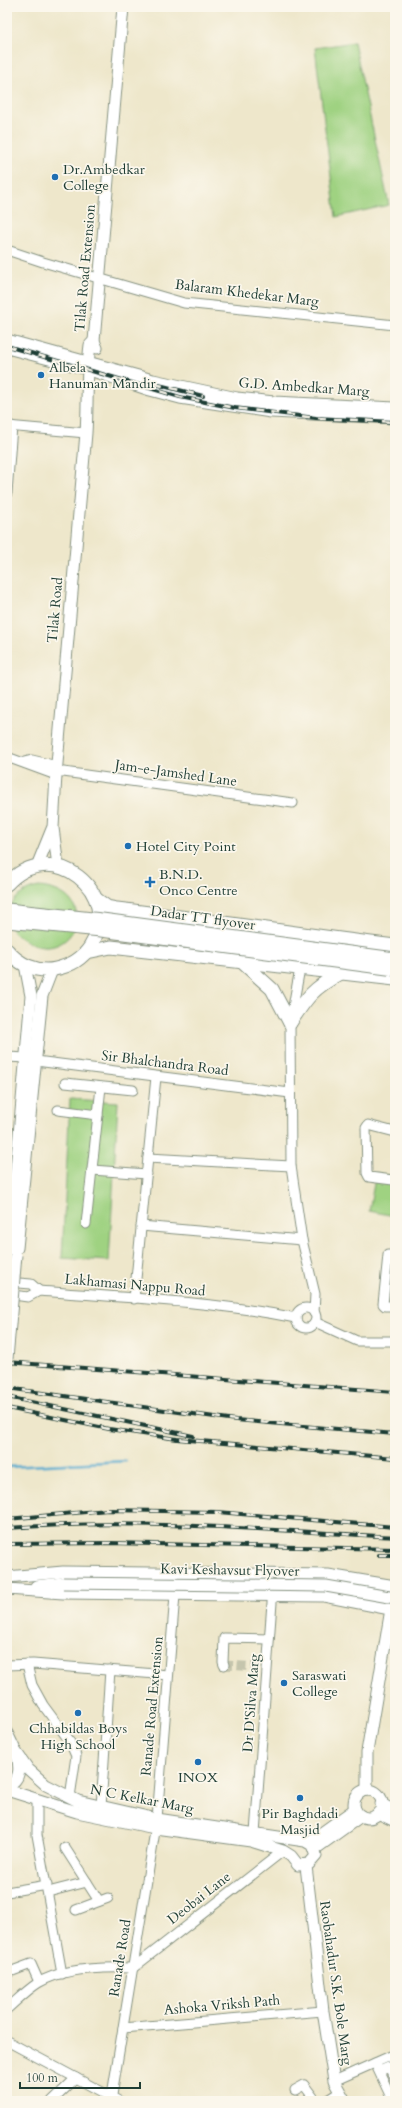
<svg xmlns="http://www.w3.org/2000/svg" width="402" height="2108" font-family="Cardo,serif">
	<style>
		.green { fill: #9fd281; stroke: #5f885a }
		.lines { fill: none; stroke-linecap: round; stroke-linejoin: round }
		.stream { stroke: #53abd0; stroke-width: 2.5 }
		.minor-tunnel { stroke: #c5c5ad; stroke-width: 9; stroke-dasharray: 9 4.5; stroke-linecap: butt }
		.minor-casing { stroke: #869280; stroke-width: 11 }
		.major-casing { stroke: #869280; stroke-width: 13 }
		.highway-casing { stroke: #869280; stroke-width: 15 }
		.minor { stroke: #fff; stroke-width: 9 }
		.major { stroke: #fff; stroke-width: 11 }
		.highway { stroke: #fff; stroke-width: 13 }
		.rail-casing { stroke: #1f3d34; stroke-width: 4 }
		.rail { stroke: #fbf7ec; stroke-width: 2.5; stroke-dasharray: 8; stroke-linecap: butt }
		.major-bridge-casing { stroke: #869280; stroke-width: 13; stroke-linecap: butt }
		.highway-bridge-casing { stroke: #869280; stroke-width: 15; stroke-linecap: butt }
		.major-bridge { stroke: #fff; stroke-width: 11 }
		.highway-bridge { stroke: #fff; stroke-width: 13 }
		.poi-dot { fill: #1f6fb2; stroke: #fbf7ec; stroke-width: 1.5 }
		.labels { text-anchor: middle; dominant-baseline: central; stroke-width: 3.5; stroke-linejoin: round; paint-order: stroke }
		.poi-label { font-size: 14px; fill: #1f3d34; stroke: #fbf7ec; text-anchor: start }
		.street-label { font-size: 14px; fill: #1f3d34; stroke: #fbf7ec }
	</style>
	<rect width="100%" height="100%" fill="#fbf7ec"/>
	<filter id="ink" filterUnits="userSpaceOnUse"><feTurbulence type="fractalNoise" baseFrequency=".025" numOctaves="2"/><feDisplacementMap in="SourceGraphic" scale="8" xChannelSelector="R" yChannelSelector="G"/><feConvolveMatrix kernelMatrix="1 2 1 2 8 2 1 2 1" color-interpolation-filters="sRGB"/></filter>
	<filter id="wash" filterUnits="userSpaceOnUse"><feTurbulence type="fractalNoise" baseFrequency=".012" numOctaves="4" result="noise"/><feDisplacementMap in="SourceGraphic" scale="16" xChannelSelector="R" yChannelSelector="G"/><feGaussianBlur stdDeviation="0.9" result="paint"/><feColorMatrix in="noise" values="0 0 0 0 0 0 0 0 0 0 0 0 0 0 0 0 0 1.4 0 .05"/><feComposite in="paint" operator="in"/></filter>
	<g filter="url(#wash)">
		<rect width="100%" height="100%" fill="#eee7cb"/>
		<g class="green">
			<polygon points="354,42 389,205 336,217 315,48"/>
			<path d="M 39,887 C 105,893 73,967 27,942 C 21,938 14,934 11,928 C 2,907 19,890 39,887 Z"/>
			<polygon points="70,1099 118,1102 109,1261 62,1258"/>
			<polygon points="376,1173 395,1177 395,1216 369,1211"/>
		</g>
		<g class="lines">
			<polyline class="stream" points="7,1467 126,1461"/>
		</g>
	</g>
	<g filter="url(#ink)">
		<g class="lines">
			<polyline class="minor-tunnel" points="224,1665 257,1667"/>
			<defs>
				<g id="minor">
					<polyline points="7,250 43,262 184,303 395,325"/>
					<polyline points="7,426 86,433"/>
					<polyline points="7,493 12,426"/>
					<polyline points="7,757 56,775"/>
					<polyline points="24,762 32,760 57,766"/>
					<polyline points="56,771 293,803"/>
					<polyline points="301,963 290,1023 291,1166 302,1240 315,1294 314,1313"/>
					<polyline points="7,1057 26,1058"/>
					<polyline points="36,1061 290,1093"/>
					<polyline points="65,1083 133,1090"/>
					<polyline points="58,1110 98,1115"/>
					<polyline points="395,1132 368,1125 366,1128 367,1173 369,1177 393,1180 395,1179"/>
					<polyline points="148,1158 291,1166"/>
					<polyline points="92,1170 147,1174"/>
					<polyline points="86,1224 101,1087"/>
					<polyline points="141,1226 302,1240"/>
					<polyline points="395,1255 388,1255 383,1304 385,1306 395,1306"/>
					<polyline points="7,1282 31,1284 39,1291"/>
					<path d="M 7,1294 L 28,1297 L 39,1291 C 125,1298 212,1301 296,1318"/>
					<polyline points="134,1299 156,1077"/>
					<circle cx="306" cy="1318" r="10"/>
					<polyline points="315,1322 357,1341 395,1341"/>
					<polyline points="27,1664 32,1685 43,1705 69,1740 76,1756 70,1797"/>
					<polyline points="7,1665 33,1664 168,1675"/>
					<polyline points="224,1665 223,1662 224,1638 269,1639"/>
					<polyline points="37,1799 37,1835 62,1974"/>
					<polyline points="101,1807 110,1670"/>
					<polyline points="255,1833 273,1589"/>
					<polyline points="65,1848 99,1901"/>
					<polyline points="7,1892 47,1885"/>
					<polyline points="48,1892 87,1882"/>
					<polyline points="76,1910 108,1898"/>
					<polyline points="7,1973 31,1964 39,1982"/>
					<path d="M 7,2009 C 17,2000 27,1990 38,1983 C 62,1968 106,1967 133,1968 L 283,1851"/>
					<polyline points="123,2028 323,2011"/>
					<polyline points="7,2041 119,2101"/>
					<polyline points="375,2063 390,2095"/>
					<polyline points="382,2070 389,2067 395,2079"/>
					<polyline points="334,2081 395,2054"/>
					<polyline points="295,2090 304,2085 316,2101"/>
					<polyline points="52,2101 76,2078"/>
					<polyline points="111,2101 157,1819 175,1595"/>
					<polyline points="326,2101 340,2092"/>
				</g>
				<g id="major">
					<polyline points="7,340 153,380 237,398 274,402 395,408"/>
					<polyline points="7,348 87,369 150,390 180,398 271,412 395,418"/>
					<polyline points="97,348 94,341 123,7"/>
					<polyline points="37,866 52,829"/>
					<path d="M 58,866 L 53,828 L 56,775 L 86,433 C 88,403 86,375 90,345 L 94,341"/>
					<polyline points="17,1248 42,996 52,970"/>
					<polyline points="7,1273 31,996 25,965"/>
					<polyline points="7,1577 63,1572 328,1575 395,1586"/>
					<polyline points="36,1586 63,1583"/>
					<polyline points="7,1589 63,1593 324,1596 395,1610"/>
					<polyline points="7,1733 16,1752 28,1769 46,1785 78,1801 157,1819 305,1841 312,1845 316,1856 309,1864 298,1865 291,1856 283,1851 251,1841 155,1828 77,1812 7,1790"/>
					<path d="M 7,1786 C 21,1780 20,1768 17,1755"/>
					<polyline points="367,1790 367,1752 392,1603"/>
					<circle cx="368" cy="1804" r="14"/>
					<polyline points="381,1804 395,1811"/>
					<polyline points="378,1813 395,1821"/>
					<polyline points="309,1842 355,1809"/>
					<polyline points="315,1849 361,1816"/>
					<polyline points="306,1866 323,2011 334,2081 345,2101"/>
				</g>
				<g id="highway">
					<path d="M 7,884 C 51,835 125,892 90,947 C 82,959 70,966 55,969 C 37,973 18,964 7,950"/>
					<path d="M 96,899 L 107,907 L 117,909 C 210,920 302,935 395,946"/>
					<polyline points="87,952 111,947 395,979"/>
					<polyline points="242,962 272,989 290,1023"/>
					<path d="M 290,1023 C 307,997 313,988 341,973"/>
				</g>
			</defs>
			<use href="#minor" class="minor-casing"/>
			<use href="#major" class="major-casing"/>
			<use href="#highway" class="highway-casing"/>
			<use href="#minor" class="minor"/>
			<use href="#major" class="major"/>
			<use href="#highway" class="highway"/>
			<defs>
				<g id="rail">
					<polyline points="7,346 180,397 235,408 316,418 395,422"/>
					<polyline points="155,384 203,396"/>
					<polyline points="7,1362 395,1392"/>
					<polyline points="7,1388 236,1420 395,1434"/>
					<polyline points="7,1397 193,1436"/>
					<polyline points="7,1408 109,1429 177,1439 395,1458"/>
					<polyline points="7,1519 108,1510 218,1512 395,1527"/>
					<path d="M 7,1528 C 136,1518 266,1530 395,1537"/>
					<polyline points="7,1544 109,1543 395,1549"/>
					<polyline points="379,1555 395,1555"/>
				</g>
			</defs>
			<use href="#rail" class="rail-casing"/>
			<use href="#rail" class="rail"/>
			<defs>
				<g id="major-bridge">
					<polyline points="7,1359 16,1255"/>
					<polyline points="63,1583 326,1586 395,1598"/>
				</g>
				<g id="highway-bridge">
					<polyline points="7,910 102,920 395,959"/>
					<polyline points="7,921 101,930 395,969"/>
				</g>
			</defs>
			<use href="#major-bridge" class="major-bridge-casing"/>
			<use href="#highway-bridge" class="highway-bridge-casing"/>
			<use href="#major-bridge" class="major-bridge"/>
			<use href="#highway-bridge" class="highway-bridge"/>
		</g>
	</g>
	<g class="poi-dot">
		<circle cx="55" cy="177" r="4"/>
		<circle cx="41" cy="375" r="4"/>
		<circle cx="128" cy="846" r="4"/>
		<path d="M148 876h4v4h4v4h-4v4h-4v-4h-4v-4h4z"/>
		<circle cx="284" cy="1683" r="4"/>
		<circle cx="78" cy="1713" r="4"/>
		<circle cx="198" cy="1762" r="4"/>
		<circle cx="300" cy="1798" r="4"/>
	</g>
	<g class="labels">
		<g class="poi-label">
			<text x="63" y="169">Dr.Ambedkar<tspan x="63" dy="16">College</tspan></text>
			<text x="49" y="367">Albela<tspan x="49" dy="16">Hanuman Mandir</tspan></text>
			<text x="136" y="846">Hotel City Point</text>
			<text x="159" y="874">B.N.D.<tspan x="159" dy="16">Onco Centre</tspan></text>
			<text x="292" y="1675">Saraswati<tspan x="292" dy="16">College</tspan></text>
			<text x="78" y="1728" text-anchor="middle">Chhabildas Boys<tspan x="78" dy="16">High School</tspan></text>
			<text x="198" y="1777" text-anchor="middle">INOX</text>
			<text x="300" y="1813" text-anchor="middle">Pir Baghdadi<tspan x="300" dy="16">Masjid</tspan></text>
		</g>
		<g class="street-label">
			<text transform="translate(85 268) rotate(-85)">Tilak Road Extension</text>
			<text transform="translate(247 293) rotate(7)">Balaram Khedekar Marg</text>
			<text transform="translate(304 387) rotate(4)">G.D. Ambedkar Marg</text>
			<text transform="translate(55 610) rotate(-85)">Tilak Road</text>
			<text transform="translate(176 773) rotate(8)">Jam-e-Jamshed Lane</text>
			<text transform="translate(203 918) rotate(8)">Dadar TT flyover</text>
			<text transform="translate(165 1063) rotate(7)">Sir Bhalchandra Road</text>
			<text transform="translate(135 1285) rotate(5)">Lakhamasi Nappu Road</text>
			<text transform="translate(230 1570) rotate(1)">Kavi Keshavsut Flyover</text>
			<text transform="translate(251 1703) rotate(-86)">Dr D'Silva Marg</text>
			<text transform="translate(152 1706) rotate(-85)">Ranade Road Extension</text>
			<text transform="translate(142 1799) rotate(11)">N C Kelkar Marg</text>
			<text transform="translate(199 1898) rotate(-38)">Deobai Lane</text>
			<text transform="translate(120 1958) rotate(-81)">Ranade Road</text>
			<text transform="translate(336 1983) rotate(82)">Raobahadur S.K. Bole Marg</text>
			<text transform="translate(222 2005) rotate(-5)">Ashoka Vriksh Path</text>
		</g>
	</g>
	<rect width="402" height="2108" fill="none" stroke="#fbf7ec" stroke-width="24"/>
	<path d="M20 2082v6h120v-6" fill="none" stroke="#1f3d34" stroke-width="2"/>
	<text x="26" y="2082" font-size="12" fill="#1f3d34" stroke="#fbf7ec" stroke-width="3" paint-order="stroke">100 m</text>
</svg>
